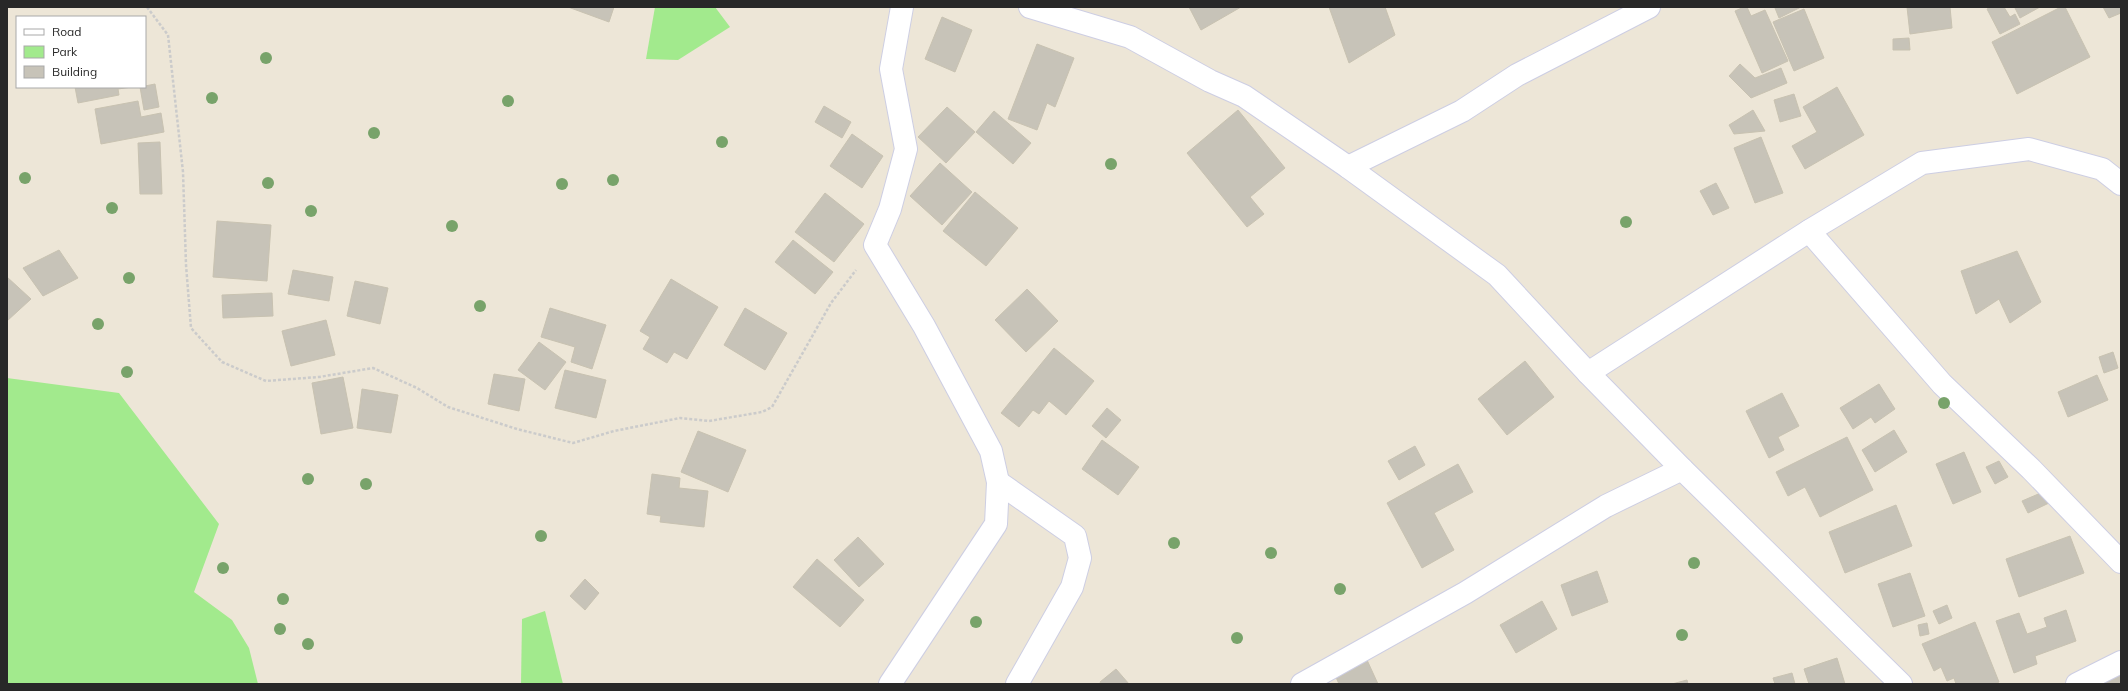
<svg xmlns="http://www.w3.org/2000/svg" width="2128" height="691" font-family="Mulish,sans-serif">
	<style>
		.green { fill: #a2ea8d }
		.building { fill: #c7c3b8; stroke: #c8c2b1 }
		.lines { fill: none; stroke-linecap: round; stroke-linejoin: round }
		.minor-casing { stroke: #cdcee3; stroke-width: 24 }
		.path { stroke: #cbcbcb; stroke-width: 2.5; stroke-dasharray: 3 2; stroke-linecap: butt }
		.minor { stroke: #fff; stroke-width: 22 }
		.tree { fill: #78a36a }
	</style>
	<rect width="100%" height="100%" fill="#ede6d7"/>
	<g class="green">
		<polygon points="655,7 715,7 730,27 678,60 646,59"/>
		<polygon points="7,378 119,393 219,524 194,592 232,620 249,648 258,684 7,684"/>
		<polygon points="545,611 563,684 521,684 522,619"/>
	</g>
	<g class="building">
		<polygon points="568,7 614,7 609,22"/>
		<polygon points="1189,7 1241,7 1201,30"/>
		<polygon points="1329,7 1385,7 1395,35 1349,63"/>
		<polygon points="1744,7 1747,7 1751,16 1765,10 1788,61 1762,73 1735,11"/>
		<polygon points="1778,7 1801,7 1779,18 1775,8"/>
		<polygon points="1907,7 1950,7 1952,28 1910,34"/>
		<polygon points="1991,7 2004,7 2010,17 2015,14 2020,24 2000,34 1987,9"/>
		<polygon points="2017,7 2040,7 2020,18 2015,8"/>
		<polygon points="2061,7 2065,7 2090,57 2017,94 1992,42"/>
		<polygon points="2103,7 2121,7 2121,13 2109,18"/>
		<polygon points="1804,9 1824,58 1794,71 1773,22"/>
		<polygon points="942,17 972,30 955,72 925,59"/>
		<polygon points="1909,38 1910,50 1893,50 1893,39"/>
		<polygon points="1037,44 1074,58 1055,107 1047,103 1037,130 1008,119"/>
		<polygon points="1740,64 1755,78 1781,68 1787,83 1751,98 1729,76"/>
		<polygon points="155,84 159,107 144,110 140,87"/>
		<polygon points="75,87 132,87 118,89 119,95 78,103"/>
		<polygon points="1837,87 1864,135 1805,169 1792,146 1817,132 1803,107"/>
		<polygon points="1794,94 1801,116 1780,122 1774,100"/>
		<polygon points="138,101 141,117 161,113 164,132 101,144 95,109"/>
		<polygon points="824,106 851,122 842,138 815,122"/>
		<polygon points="947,107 975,132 946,163 918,137"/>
		<polygon points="1238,110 1285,168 1250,197 1264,214 1247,227 1187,153"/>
		<polygon points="1753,110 1765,131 1734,134 1729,125"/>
		<polygon points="994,111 1031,143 1013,164 976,132"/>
		<polygon points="852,134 883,156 862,188 830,166"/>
		<polygon points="1761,137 1783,193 1755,203 1734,148"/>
		<polygon points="160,142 162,194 140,194 138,143"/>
		<polygon points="940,163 972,192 942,225 910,196"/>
		<polygon points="1716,183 1729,208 1713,215 1700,191"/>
		<polygon points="975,192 1018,228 986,266 943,231"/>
		<polygon points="825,193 864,224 834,262 795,232"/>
		<polygon points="217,221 271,225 267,281 213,277"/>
		<polygon points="793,240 833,272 815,294 775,262"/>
		<polygon points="59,250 78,278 43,296 23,268"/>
		<polygon points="2017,251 2041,302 2010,323 1999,299 1976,314 1961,271"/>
		<polygon points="293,270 333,277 329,301 288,294"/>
		<polygon points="7,277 31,299 7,321"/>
		<polygon points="671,279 718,307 687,359 674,352 667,363 643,349 650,337 640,331"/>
		<polygon points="355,281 388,288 380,324 347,316"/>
		<polygon points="1027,289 1058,321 1026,352 995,320"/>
		<polygon points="272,293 273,316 223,318 222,295"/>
		<polygon points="550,308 606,325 592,369 571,362 575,347 541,337"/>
		<polygon points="745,308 787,333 765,370 724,345"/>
		<polygon points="326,320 335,355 291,366 282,331"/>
		<polygon points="539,342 566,362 545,390 518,370"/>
		<polygon points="1054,348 1094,381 1066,415 1049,401 1039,414 1033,410 1019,427 1001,413"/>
		<polygon points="2113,352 2118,368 2104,373 2099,357"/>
		<polygon points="1525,361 1554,397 1507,435 1478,399"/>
		<polygon points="565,370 606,380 596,418 555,408"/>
		<polygon points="494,374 525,379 519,411 488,404"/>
		<polygon points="2097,375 2108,400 2068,417 2058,392"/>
		<polygon points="343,377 353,428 321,434 312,383"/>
		<polygon points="1879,384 1895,409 1875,423 1871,417 1853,429 1840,408"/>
		<polygon points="362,389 398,395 391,433 357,428"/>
		<polygon points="1782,393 1799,426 1778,437 1784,450 1769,458 1746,411"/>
		<polygon points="1107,408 1121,420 1106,438 1092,426"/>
		<polygon points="1894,430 1907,452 1875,472 1862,450"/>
		<polygon points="698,431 746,450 728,492 681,472"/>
		<polygon points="1847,437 1873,490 1820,517 1805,487 1788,496 1776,472"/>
		<polygon points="1102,440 1139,467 1118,495 1082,469"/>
		<polygon points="1415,446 1425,465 1399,480 1388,461"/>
		<polygon points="1964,452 1981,492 1953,504 1936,464"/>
		<polygon points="1999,461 2008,477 1995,484 1986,467"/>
		<polygon points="1458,464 1473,492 1434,513 1454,550 1422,568 1387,503"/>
		<polygon points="652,474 680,478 679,488 708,491 704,527 660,522 661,516 647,514"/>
		<polygon points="2043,492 2049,503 2028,513 2022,501"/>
		<polygon points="1896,505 1912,546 1845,573 1829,532"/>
		<polygon points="2070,536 2084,573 2019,597 2006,559"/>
		<polygon points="858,537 884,564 859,587 834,560"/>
		<polygon points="817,559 864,600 840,627 793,587"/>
		<polygon points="1597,571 1608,602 1572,616 1561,585"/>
		<polygon points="1910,573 1925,616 1893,627 1878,584"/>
		<polygon points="585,579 599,593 585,610 570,596"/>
		<polygon points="1542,601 1557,629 1516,653 1500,625"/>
		<polygon points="1947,605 1952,618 1939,624 1933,611"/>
		<polygon points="2066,610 2076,641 2035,656 2037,664 2014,673 1996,621 2019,613 2027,634 2047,627 2044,618"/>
		<polygon points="1975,622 1999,682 1994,684 1956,684 1954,678 1947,681 1941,667 1934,671 1922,644"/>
		<polygon points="1927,623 1929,634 1920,636 1918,625"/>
		<polygon points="1837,658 1845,684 1809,684 1804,669"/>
		<polygon points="1367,660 1378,684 1339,684 1335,675"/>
		<polygon points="1116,669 1129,684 1101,684 1100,682"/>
		<polygon points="1792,673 1795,684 1775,684 1773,678"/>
		<polygon points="2121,673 2121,684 2102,684 2100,680"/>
		<polygon points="1687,680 1688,684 1672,684"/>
	</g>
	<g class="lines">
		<defs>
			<g id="minor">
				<polyline points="1030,7 1130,37 1210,81 1244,96 1348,167 1497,275 1588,373 1682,469 1901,684"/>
				<polyline points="1348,167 1462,111 1517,75 1649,7"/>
				<polyline points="1809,231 1942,384 2031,469 2121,562"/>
				<polyline points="1588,373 1809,231 1922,163 2029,149 2102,169 2121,184"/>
				<polyline points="998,482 1075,536 1080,558 1072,587 1017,684"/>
				<polyline points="890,684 996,524 998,482 991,451 924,326 875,245 890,209 906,149 891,69 902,7"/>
				<polyline points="1302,684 1465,593 1606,506 1682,469"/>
				<polyline points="2077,684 2121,662"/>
			</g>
		</defs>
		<use href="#minor" class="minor-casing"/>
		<polyline class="path" points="147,7 168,35 183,172 186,265 191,328 222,362 266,381 319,377 373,368 417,388 448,407 517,429 573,443 614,431 680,418 709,421 762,412 772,407 831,303 856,270"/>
		<use href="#minor" class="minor"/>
	</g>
	<g class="tree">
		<circle cx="266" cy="58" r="6"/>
		<circle cx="212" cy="98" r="6"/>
		<circle cx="508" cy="101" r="6"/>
		<circle cx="374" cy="133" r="6"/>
		<circle cx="722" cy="142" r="6"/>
		<circle cx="1111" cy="164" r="6"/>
		<circle cx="25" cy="178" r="6"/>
		<circle cx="613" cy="180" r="6"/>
		<circle cx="268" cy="183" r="6"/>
		<circle cx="562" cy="184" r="6"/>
		<circle cx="112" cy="208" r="6"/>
		<circle cx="311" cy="211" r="6"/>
		<circle cx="1626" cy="222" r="6"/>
		<circle cx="452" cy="226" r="6"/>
		<circle cx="129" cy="278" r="6"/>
		<circle cx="480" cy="306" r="6"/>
		<circle cx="98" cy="324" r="6"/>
		<circle cx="127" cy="372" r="6"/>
		<circle cx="1944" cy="403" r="6"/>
		<circle cx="308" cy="479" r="6"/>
		<circle cx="366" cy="484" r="6"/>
		<circle cx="541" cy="536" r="6"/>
		<circle cx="1174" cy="543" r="6"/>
		<circle cx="1271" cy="553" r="6"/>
		<circle cx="1694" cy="563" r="6"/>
		<circle cx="223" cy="568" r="6"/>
		<circle cx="1340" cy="589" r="6"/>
		<circle cx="283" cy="599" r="6"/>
		<circle cx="976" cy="622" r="6"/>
		<circle cx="280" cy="629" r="6"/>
		<circle cx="1682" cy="635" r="6"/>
		<circle cx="1237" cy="638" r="6"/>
		<circle cx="308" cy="644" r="6"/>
	</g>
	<rect width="2128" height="691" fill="none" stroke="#282828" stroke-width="16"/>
	<rect x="16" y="16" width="130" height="72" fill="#ffffff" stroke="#a9a9a9"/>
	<rect x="24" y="29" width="20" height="6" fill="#ffffff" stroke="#a9a9a9"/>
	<text x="52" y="36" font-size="12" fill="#282828">Road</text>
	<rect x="24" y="46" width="20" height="12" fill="#a2ea8d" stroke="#a9a9a9"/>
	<text x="52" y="56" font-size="12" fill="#282828">Park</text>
	<rect x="24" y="66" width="20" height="12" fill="#c7c3b8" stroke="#a9a9a9"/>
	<text x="52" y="76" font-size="12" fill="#282828">Building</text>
</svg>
